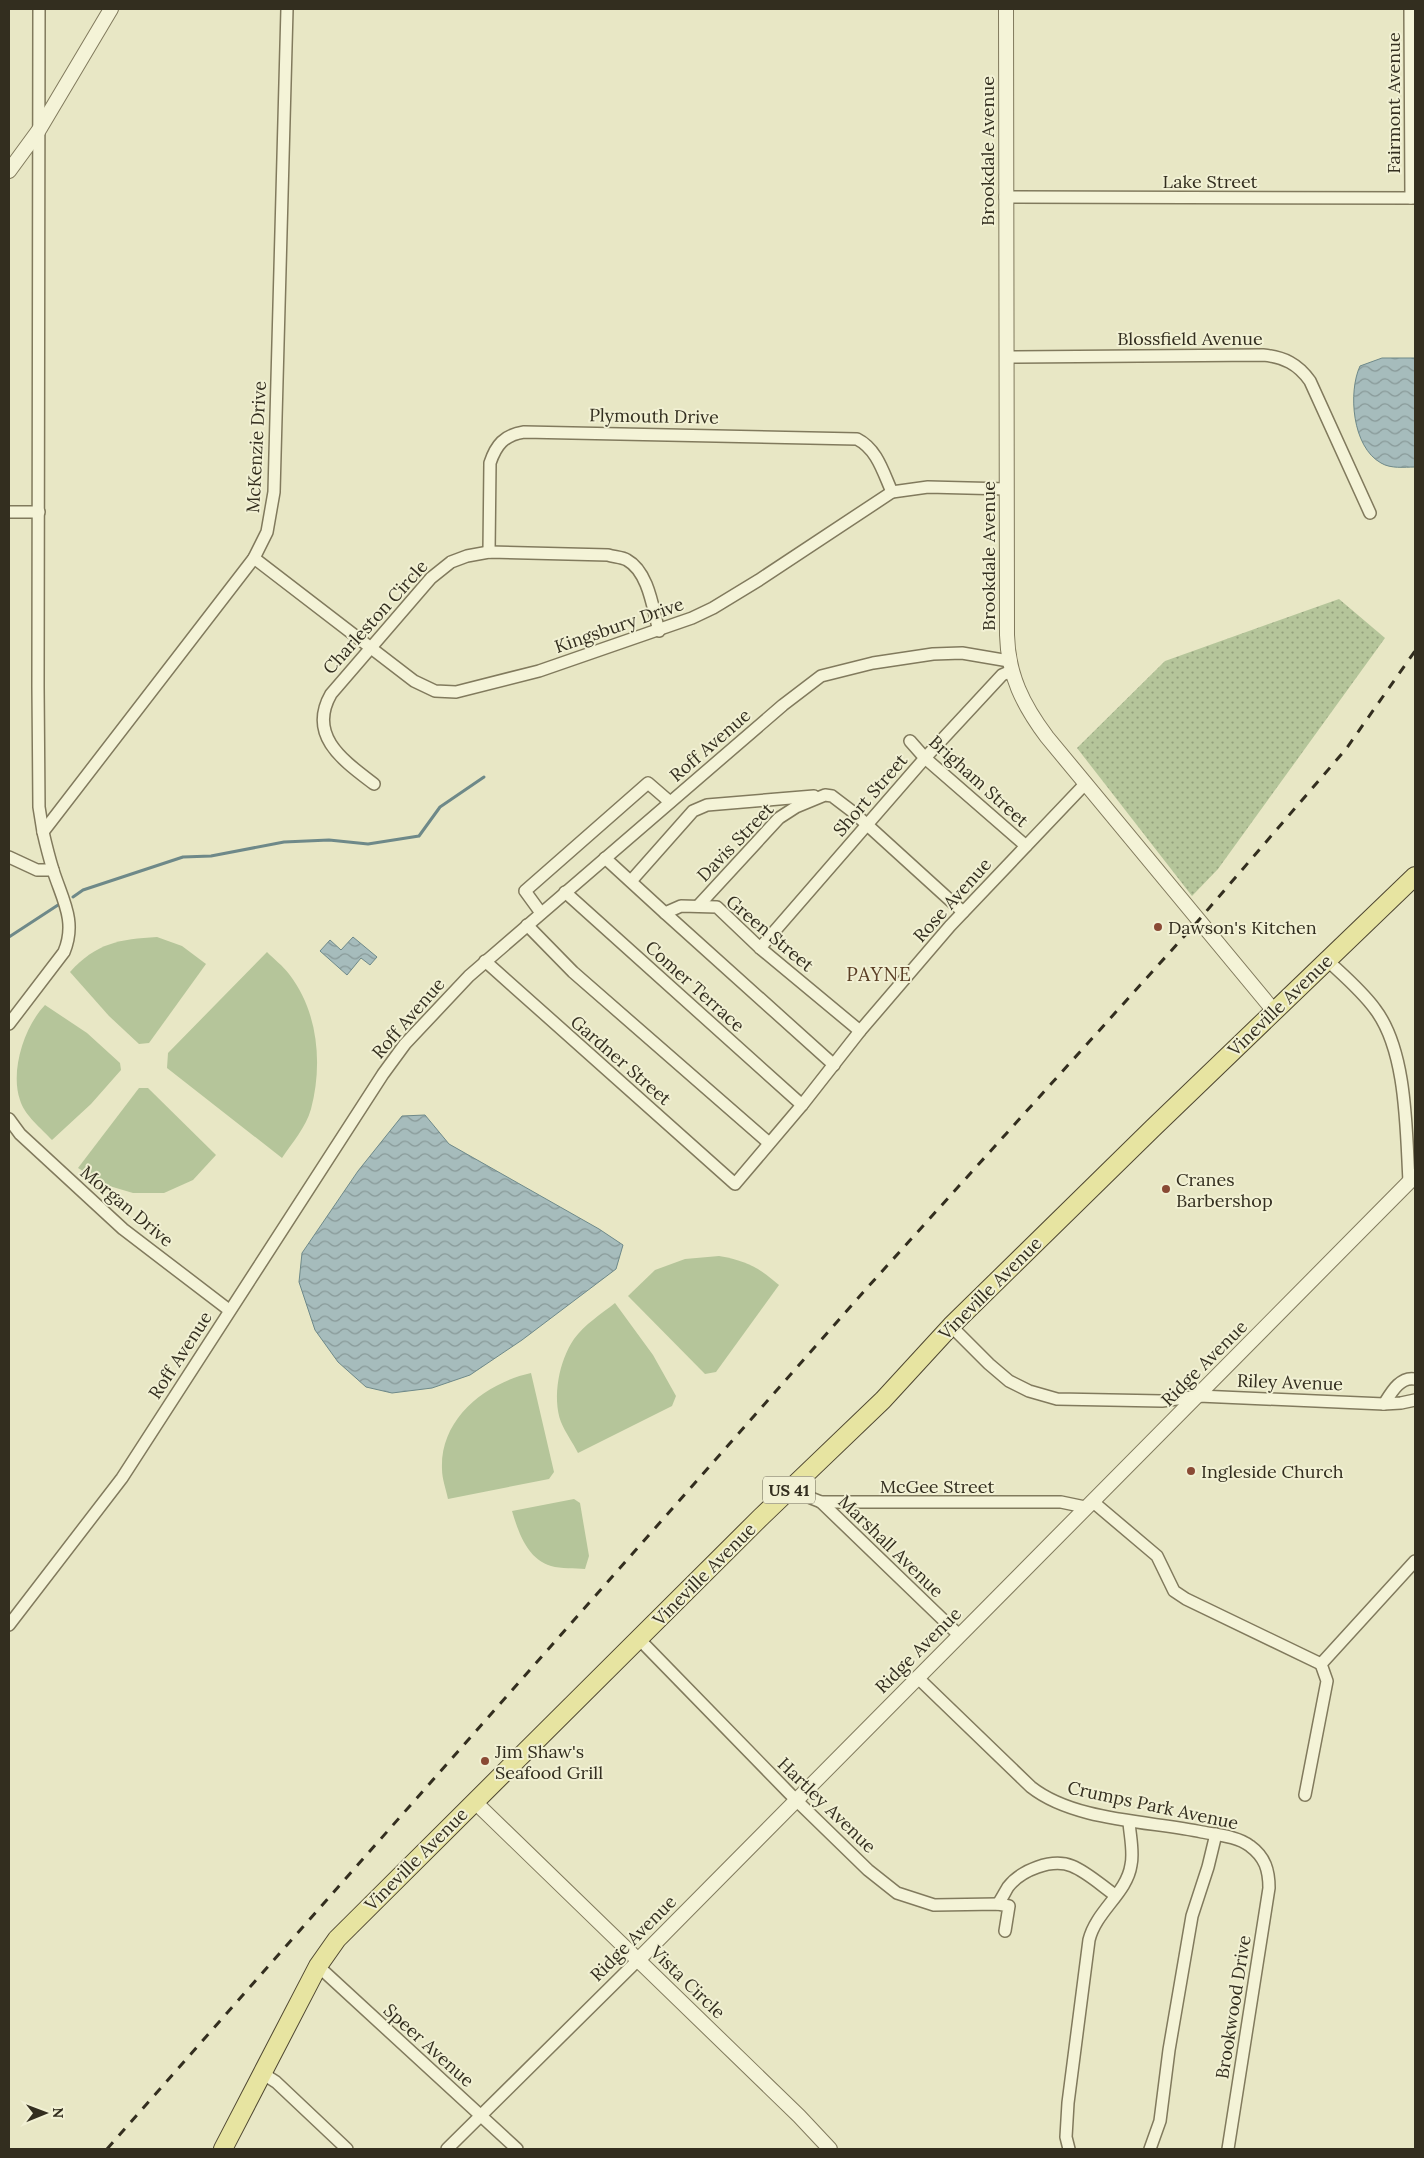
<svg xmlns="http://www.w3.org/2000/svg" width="1424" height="2158" font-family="Lora,serif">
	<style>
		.grass { fill: url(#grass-dots) }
		.pitch { fill: #b5c59a }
		.water { fill: url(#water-waves); stroke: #6e8989 }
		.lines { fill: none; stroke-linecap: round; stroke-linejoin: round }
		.stream { stroke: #6e8989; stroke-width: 3 }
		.minor-casing { stroke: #817a5d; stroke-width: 14 }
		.tertiary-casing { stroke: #817a5d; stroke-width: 16 }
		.primary-casing { stroke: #4f4731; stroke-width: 20 }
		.minor { stroke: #f4f3d7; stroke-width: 11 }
		.tertiary { stroke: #f4f3d7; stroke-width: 14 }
		.primary { stroke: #e7e4a1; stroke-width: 18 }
		.rail { stroke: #332e1f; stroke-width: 3; stroke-dasharray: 9 9; stroke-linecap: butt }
		.poi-dot { fill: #894a34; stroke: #f1f0d3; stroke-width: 2 }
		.labels { text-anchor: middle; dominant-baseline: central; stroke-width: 4; stroke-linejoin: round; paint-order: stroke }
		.shield { fill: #f1f0d3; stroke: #6c6855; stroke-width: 1 }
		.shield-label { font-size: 16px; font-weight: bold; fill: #332e1f }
		.street-label { font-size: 18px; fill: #332e1f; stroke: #f1f0d3 }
		.poi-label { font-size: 18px; fill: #332e1f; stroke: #f1f0d3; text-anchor: start }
		.neighbourhood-label { font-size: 19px; letter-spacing: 1px; fill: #5a3e24; stroke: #f1f0d3 }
	</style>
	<defs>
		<pattern id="grass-dots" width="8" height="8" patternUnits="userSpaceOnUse" patternTransform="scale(1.25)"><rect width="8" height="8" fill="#b5c59a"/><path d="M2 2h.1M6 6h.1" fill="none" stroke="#94a07d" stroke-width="1.8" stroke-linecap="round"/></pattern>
		<pattern id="water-waves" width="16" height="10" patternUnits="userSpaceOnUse" patternTransform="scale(1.25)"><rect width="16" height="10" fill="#a6bcbc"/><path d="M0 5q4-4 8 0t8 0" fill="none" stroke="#889998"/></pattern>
	</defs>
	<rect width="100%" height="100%" fill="#e8e7c5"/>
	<polygon class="grass" points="1339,599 1385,638 1218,869 1192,896 1077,748 1165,661"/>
	<g class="pitch">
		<path d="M 157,937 L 182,946 L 206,964 L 149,1043 L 139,1044 L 109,1016 L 70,972 C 96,943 120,939 157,937 Z"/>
		<path d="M 267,952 C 274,959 283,966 289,974 C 318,1011 323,1064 311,1109 C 306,1127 292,1143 282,1158 L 167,1068 L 168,1053 Z"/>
		<path d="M 45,1005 L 87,1033 L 120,1063 L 121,1070 L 91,1104 L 52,1140 C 42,1129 24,1115 20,1100 C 10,1071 24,1027 45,1005 Z"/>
		<polygon points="139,1088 148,1088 216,1155 193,1180 164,1193 133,1193 106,1185 78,1168"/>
		<path d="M 719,1256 C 747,1261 758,1267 779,1285 L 716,1372 L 705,1374 L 628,1296 L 655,1270 L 685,1259 Z"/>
		<path d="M 615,1303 L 653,1355 L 676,1396 L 672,1406 L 578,1453 C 573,1443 565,1432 561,1422 C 552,1397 559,1361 574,1339 C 584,1325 601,1314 615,1303 Z"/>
		<path d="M 531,1373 L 554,1472 L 549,1479 L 448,1499 C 446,1489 442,1479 442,1469 C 440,1418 486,1383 531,1373 Z"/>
		<path d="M 574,1499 L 580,1503 L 589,1556 L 585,1569 C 575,1568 561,1569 551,1566 C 527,1559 518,1531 512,1511 Z"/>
	</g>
	<g class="water">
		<path d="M 1382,358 L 1415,358 L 1415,467 C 1404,467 1391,469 1381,463 C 1352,447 1348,392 1360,366 Z"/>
		<polygon points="353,937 377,957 370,965 361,958 347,975 320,951 330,940 341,950"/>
		<polygon points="425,1115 449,1144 599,1229 623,1245 616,1269 522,1340 470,1375 432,1388 392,1393 366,1387 338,1362 315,1330 299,1282 302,1253 358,1171 402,1116"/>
	</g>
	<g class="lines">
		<g class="stream">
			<polyline points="73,897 83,890 183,857 211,856 284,842 329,840 368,844 419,836 440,807 484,777"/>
			<polyline points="9,937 58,905"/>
		</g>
		<defs>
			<g id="minor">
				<polyline points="39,9 38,687 39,807 43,832"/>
				<polyline points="1410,9 1411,198"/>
				<polyline points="1005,197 1415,198"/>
				<path d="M 1007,357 L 1263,355 C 1284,357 1298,364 1310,381 L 1370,513"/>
				<polyline points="9,512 39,512"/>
				<path d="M 489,552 L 490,463 C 496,445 504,435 524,432 L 857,439 C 877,449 883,472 892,492"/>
				<polyline points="254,558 414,681 435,691 456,692 539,671 692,618 713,608 759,580 892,492 928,487 1007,489"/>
				<polyline points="910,741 925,758 1026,846"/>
				<path d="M 374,784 C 344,761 307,736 331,694 L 431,578 L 451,562 L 467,556 L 489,552 L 608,555 C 614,557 622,557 627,560 C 649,572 653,610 659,631"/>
				<polyline points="9,857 37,870 53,870"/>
				<polyline points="605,858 665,913 681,906 717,907 760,948 860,1031"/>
				<polyline points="631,881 693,811 707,805 814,796"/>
				<polyline points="565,892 802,1105"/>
				<polyline points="698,906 779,818 796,807 825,795 832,796 853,812 963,912"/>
				<polyline points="541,913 525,891 648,783 670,802"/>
				<polyline points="665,913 834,1065"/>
				<polyline points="527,925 573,972 769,1143"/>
				<polyline points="760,948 925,758 1002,675 1011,671"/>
				<path d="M 1327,960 C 1343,975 1362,991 1375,1009 C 1407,1051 1406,1130 1409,1181"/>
				<polyline points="485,961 735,1184 802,1105 860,1031 950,926 1086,783"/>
				<path d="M 9,1024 L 64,952 C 77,921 62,899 53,870 C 49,857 46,845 43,832 L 254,558 L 267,532 L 274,492 L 287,9"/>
				<polyline points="9,1119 20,1134 123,1229 229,1310"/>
				<polyline points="951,1326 989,1364 1009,1381 1029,1391 1057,1399 1162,1401 1199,1396 1384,1404 1401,1403 1415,1400"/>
				<path d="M 1384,1404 C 1391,1393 1400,1376 1415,1379"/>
				<polyline points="795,1484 811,1498 821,1502 1061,1502 1085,1507"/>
				<polyline points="1092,1501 1157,1556 1174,1591 1186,1599 1321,1664"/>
				<polyline points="821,1502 959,1635"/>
				<polyline points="9,1625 122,1478 383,1074 405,1044 469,976 783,705 821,676 873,663 933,654 962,653 1009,661"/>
				<polyline points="639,1639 795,1799 868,1870 897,1893 934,1905 998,1904 1009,1906 1005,1931"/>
				<path d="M 918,1678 L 1031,1787 C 1074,1821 1149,1821 1202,1832 C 1217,1835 1237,1836 1250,1846 C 1265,1857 1269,1870 1269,1888 L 1228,2149"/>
				<polyline points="1305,1795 1327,1681 1321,1664 1415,1561"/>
				<path d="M 998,1904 C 1002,1898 1005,1892 1008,1887 C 1021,1870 1052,1858 1072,1866 C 1087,1872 1102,1886 1115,1895"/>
				<polyline points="318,1966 517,2149"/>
				<polyline points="262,2073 276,2082 347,2149"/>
				<polyline points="447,2149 638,1960"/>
				<path d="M 1069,2149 L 1066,2137 L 1068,2103 L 1089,1940 C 1096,1911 1127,1893 1131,1865 C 1134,1852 1130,1836 1129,1822"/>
				<polyline points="1150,2149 1160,2121 1169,2050 1192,1916 1208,1867 1216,1834"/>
			</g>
			<g id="tertiary">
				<path d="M 1006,9 L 1007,635 C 1008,675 1023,705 1047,737 L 1274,1011"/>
				<polyline points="9,171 39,130 111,9"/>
				<polyline points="475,1802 799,2116 830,2149"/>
				<polyline points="638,1960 1415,1176"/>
			</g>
			<polyline id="primary" points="223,2149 318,1966 337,1939 761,1517 883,1400 951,1326 1153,1128 1415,876"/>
		</defs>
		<use href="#minor" class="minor-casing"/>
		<use href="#tertiary" class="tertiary-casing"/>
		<use href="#primary" class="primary-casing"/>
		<use href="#minor" class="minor"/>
		<use href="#tertiary" class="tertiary"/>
		<use href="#primary" class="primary"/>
		<polyline class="rail" points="107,2149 867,1288 1198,921 1346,749 1415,651"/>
	</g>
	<g class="poi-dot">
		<circle cx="1158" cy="927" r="5"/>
		<circle cx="1166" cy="1189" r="5"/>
		<circle cx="1191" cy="1471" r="5"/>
		<circle cx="485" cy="1761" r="5"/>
	</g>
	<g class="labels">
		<rect class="shield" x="763" y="1476.5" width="52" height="27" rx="4"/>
		<g class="shield-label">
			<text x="789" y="1490">US 41</text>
		</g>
		<g class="street-label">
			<text transform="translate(1393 103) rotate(-90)">Fairmont Avenue</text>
			<text transform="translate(987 151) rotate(-90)">Brookdale Avenue</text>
			<text x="1210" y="181">Lake Street</text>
			<text x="1190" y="338">Blossfield Avenue</text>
			<text transform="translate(654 416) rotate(1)">Plymouth Drive</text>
			<text transform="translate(256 447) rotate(-87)">McKenzie Drive</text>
			<text transform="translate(988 556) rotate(-90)">Brookdale Avenue</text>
			<text transform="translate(375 617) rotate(-48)">Charleston Circle</text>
			<text transform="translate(619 625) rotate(-19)">Kingsbury Drive</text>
			<text transform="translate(710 745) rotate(-41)">Roff Avenue</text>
			<text transform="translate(979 781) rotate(42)">Brigham Street</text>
			<text transform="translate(870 795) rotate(-49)">Short Street</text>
			<text transform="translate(735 842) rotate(-46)">Davis Street</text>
			<text transform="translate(952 900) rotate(-48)">Rose Avenue</text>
			<text transform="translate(770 933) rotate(40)">Green Street</text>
			<text transform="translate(695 986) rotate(42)">Comer Terrace</text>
			<text transform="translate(1280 1005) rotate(-44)">Vineville Avenue</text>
			<text transform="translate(408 1018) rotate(-49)">Roff Avenue</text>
			<text transform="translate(621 1060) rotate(41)">Gardner Street</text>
			<text transform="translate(127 1206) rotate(40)">Morgan Drive</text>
			<text transform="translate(990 1288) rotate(-45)">Vineville Avenue</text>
			<text transform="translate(180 1355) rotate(-57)">Roff Avenue</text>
			<text transform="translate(1204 1363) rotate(-45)">Ridge Avenue</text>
			<text transform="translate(1290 1382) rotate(2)">Riley Avenue</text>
			<text x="937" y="1486">McGee Street</text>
			<text transform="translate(891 1546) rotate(44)">Marshall Avenue</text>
			<text transform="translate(704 1574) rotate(-45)">Vineville Avenue</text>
			<text transform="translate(918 1650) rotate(-45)">Ridge Avenue</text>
			<text transform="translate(827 1805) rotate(44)">Hartley Avenue</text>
			<text transform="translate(1153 1805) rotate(12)">Crumps Park Avenue</text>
			<text transform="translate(416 1859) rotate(-45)">Vineville Avenue</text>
			<text transform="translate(633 1938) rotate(-45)">Ridge Avenue</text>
			<text transform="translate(688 1982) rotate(44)">Vista Circle</text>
			<text transform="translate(1233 2007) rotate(-81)">Brookwood Drive</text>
			<text transform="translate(429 2045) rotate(42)">Speer Avenue</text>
		</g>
		<g class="poi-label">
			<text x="1168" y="927">Dawson's Kitchen</text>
			<text x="1176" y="1179">Cranes<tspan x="1176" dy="21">Barbershop</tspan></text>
			<text x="1201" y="1471">Ingleside Church</text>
			<text x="495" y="1751">Jim Shaw's<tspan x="495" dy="21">Seafood Grill</tspan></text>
		</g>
		<g class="neighbourhood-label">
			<text x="879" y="974">PAYNE</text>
		</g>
	</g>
	<rect width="1424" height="2158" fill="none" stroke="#332e1f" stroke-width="20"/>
	<g transform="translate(45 2113) rotate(89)" stroke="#f1f0d3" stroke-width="4" paint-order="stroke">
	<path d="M0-4L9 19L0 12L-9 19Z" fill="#332e1f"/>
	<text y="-8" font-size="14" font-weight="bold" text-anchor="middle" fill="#332e1f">N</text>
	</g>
</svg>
